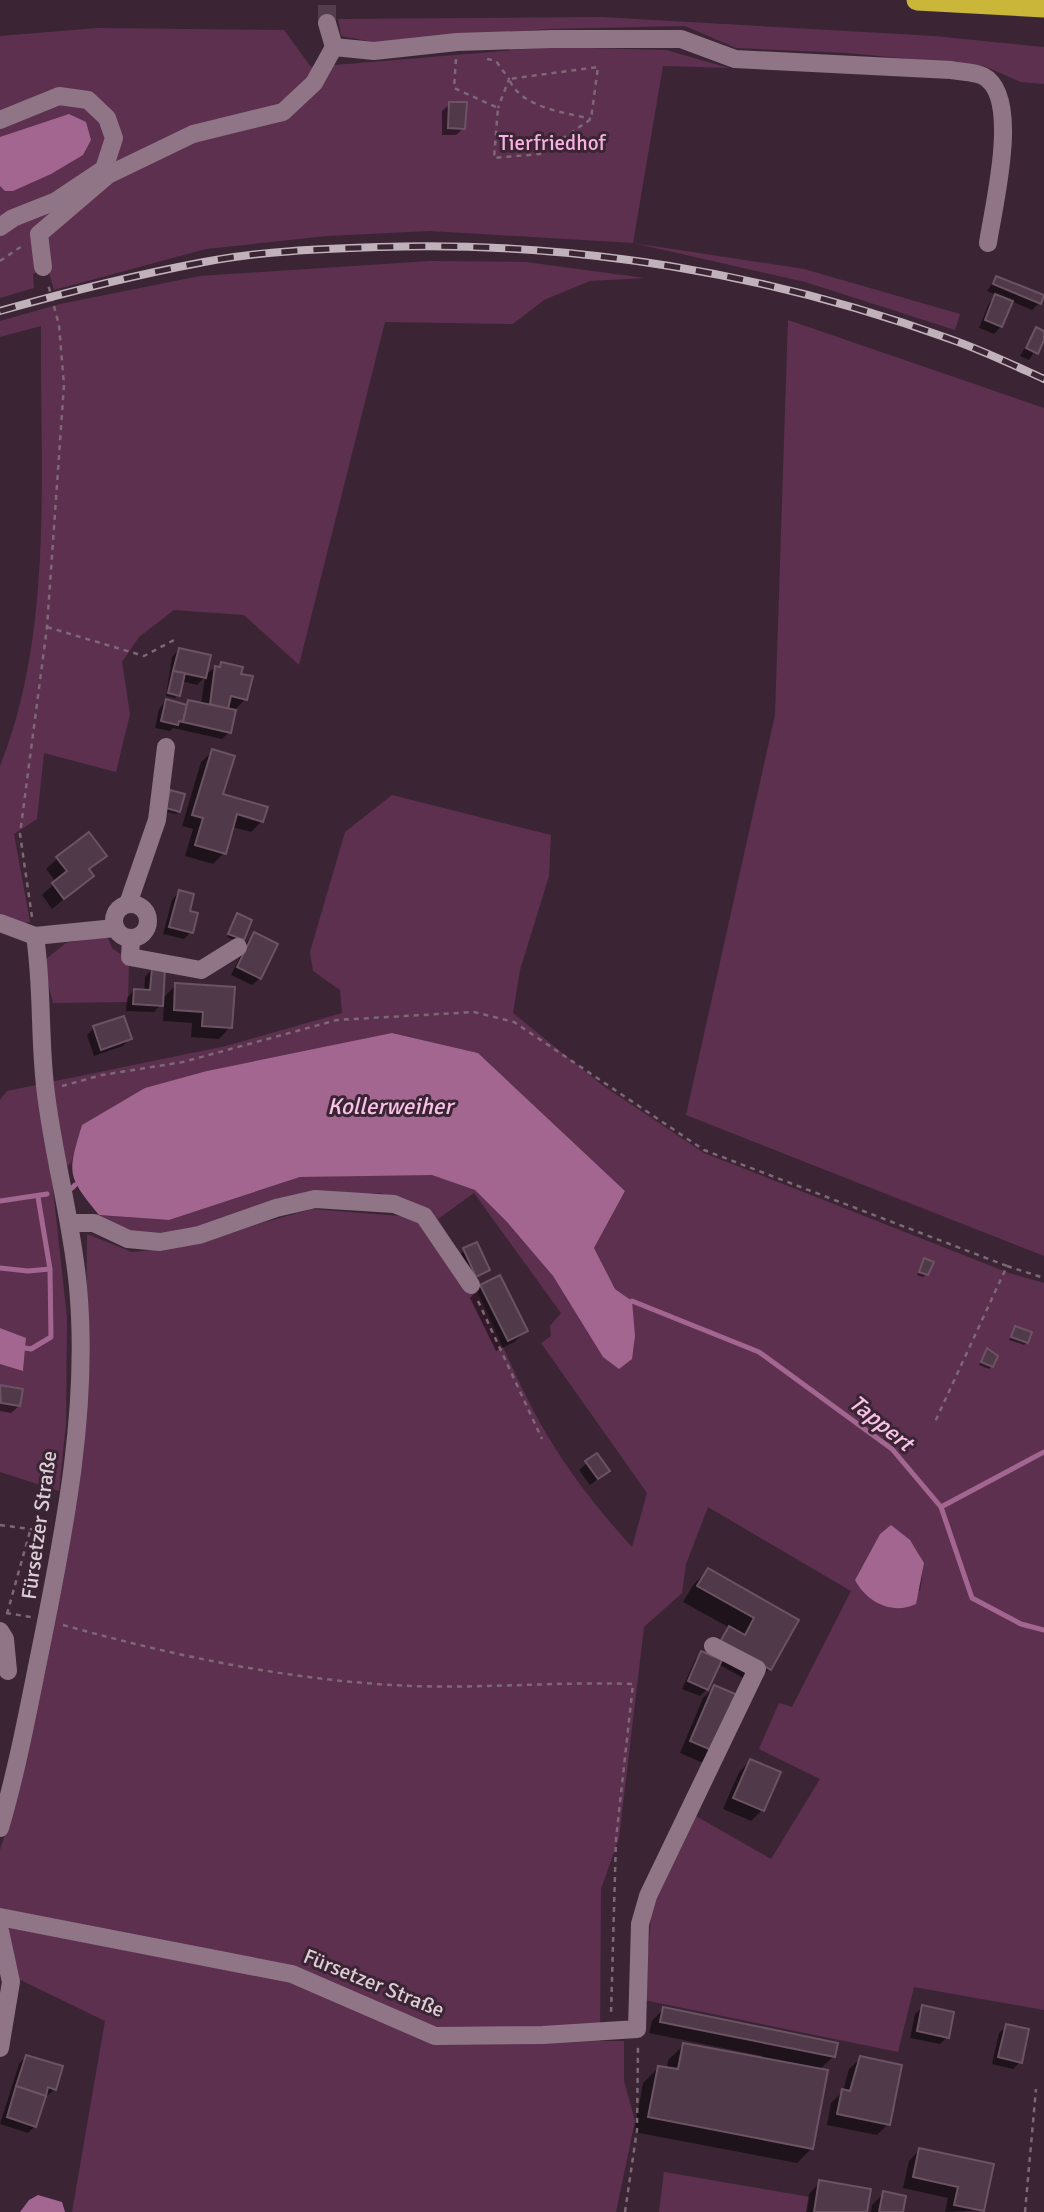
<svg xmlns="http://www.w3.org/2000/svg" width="1044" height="2212" font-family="Signika,sans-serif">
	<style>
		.green { fill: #5e3050; fill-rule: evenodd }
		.water { fill: #a36690 }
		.shadow { fill: #0007 }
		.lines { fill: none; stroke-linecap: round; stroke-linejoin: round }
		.stream { stroke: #a36690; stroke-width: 5 }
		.building { fill: #503948; stroke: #6b5363; stroke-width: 2 }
		.minor-tunnel { stroke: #533e4c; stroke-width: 18; stroke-dasharray: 18 9; stroke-linecap: butt }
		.path { stroke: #7c6975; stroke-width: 2.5; stroke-dasharray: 5 5; stroke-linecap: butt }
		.minor { stroke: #8f7586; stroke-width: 18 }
		.highway { stroke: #cab739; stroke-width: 21 }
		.rail-casing { stroke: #c0b1bb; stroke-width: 8 }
		.rail { stroke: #3b2534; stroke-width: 5; stroke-dasharray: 16; stroke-linecap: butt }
		.labels { text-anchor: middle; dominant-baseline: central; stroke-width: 6; stroke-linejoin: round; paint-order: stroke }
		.park-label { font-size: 21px; fill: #f8b2e1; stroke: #3b2534 }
		.street-label { font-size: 21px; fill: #dcced7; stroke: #3b2534 }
		.water-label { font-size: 23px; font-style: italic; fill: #f9c3e7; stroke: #3b2534 }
	</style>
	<rect width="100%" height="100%" fill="#3b2534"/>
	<g class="green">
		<polygon points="601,17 934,36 1044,47 1044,84 1021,82 984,66 847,53 736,48 685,26 549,29 378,43 341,36 338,19"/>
		<polygon points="98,28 284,30 311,67 551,47 666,50 729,68 663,66 633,243 804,269 960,314 955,330 805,282 633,243 430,231 327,236 206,249 54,290 48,269 33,274 34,288 0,298 0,36"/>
		<path d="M 430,261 L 526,262 L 645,278 L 590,281 L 544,300 L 513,324 L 385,322 L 299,665 L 244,615 L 174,610 L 139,637 L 122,662 L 130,714 L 116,772 L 44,753 L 37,819 L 14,834 L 30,922 L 13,925 L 0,919 L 0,766 C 54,632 40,468 41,326 L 0,337 L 0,321 L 60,304 L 200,276 Z"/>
		<polygon points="788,320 1044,408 1044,1256 686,1115 775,715"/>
		<path d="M 392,795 L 551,835 L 549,876 L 520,970 L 513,1013 L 602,1085 L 704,1153 L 1009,1273 L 1044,1283 L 1044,2010 L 914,1987 L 898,2052 L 644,2000 L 653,1893 L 694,1815 L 771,1859 L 820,1779 L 759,1749 L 779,1703 L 792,1707 L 851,1591 L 708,1507 L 686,1564 L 682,1593 L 644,1627 L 619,1838 L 601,1889 L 600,2041 L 624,2041 L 624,2081 L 635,2121 L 616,2212 L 72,2212 L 105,2021 L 0,1970 L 0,1850 L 16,1799 L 86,1389 L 87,1234 L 132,1252 L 173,1248 L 312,1209 L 437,1219 L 424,1207 L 380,1193 L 312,1194 L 194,1230 L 157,1237 L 127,1233 L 99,1215 L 169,1220 L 300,1177 L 432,1174 L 475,1190 L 507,1222 L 553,1276 L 603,1357 L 632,1302 L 615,1289 L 594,1248 L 625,1191 L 478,1053 L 392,1033 L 82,1125 L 71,1163 L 52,1180 L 67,1318 L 66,1423 L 59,1491 L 0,1472 L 0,1364 L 23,1370 L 26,1339 L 0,1328 L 0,1100 L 7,1091 L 226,1046 L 342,1013 L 340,990 L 313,971 L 310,952 L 345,832 ZM 474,1193 L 561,1313 L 550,1326 L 551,1336 L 541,1343 L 647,1493 L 632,1547 C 598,1510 563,1465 539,1421 C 503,1355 479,1283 438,1219 ZM 891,1526 C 917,1544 927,1558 920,1591 L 855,1580 L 880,1534 Z"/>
		<polygon points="107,936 112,948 129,961 128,1002 53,1003 44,968 45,960 66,943"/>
		<polygon points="664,2172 810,2197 807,2212 659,2212"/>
	</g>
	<g class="water">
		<polygon points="69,114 86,122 91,140 83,155 51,174 13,191 5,191 0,186 0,137"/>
		<path d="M 392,1033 L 478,1053 L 625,1191 L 594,1248 L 615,1289 L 632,1301 L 635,1336 L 632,1359 L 619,1369 L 603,1357 L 553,1276 L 507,1222 L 475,1190 L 432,1175 L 300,1177 L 169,1220 L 99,1215 C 67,1176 67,1174 82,1125 L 145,1088 L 207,1071 Z"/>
		<polygon points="0,1328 26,1338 23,1371 0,1364"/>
		<path d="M 891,1525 L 910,1540 L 924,1563 L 916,1604 C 893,1615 867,1603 855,1580 L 880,1534 Z"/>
		<polygon points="38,2195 62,2202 65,2212 20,2212 29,2200"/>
	</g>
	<g class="shadow">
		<polygon points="450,104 464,128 456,135 442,135 442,111"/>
		<polygon points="996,278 1039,303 1032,310 1011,301 1001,326 994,334 979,328 989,303 996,295 987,291"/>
		<polygon points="1036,329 1044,333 1044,336 1029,360 1020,356"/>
		<polygon points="179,649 205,674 222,664 239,675 245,699 234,711 229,732 222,739 173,728 170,731 155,728 159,709 166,701 184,706 189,702 201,704 205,677 197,685 181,681 175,698 166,696 172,657"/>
		<polygon points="213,751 221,795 262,821 251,832 232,827 224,853 213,864 185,856 193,829 182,826 201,762"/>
		<polygon points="171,792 179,811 176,814 164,811"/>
		<polygon points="104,855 88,871 92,876 52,909 42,895 56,882 46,869 58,858"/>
		<polygon points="179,892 191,932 184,939 163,934 172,900"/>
		<polygon points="237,915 243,939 239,942 227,937"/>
		<polygon points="254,934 260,978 252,985 231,975 247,942"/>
		<polygon points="152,969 161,1000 176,985 230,1027 219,1039 191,1037 192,1023 163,1021 164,1001 154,1012 126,1011 127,998 134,990 144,991 145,977"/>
		<polygon points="94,1028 130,1039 123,1046 94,1056 87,1035"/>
		<polygon points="476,1244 488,1270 468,1283 456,1257"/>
		<polygon points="924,1260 927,1274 923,1277 917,1275"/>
		<polygon points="481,1286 526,1331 514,1342 496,1351 470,1298"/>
		<polygon points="1015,1328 1027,1342 1024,1345 1009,1340"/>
		<polygon points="987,1350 992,1366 989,1369 979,1365"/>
		<polygon points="0,1387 21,1390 19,1406 11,1413 0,1411"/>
		<polygon points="587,1463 608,1471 590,1485 579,1470"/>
		<polygon points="708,1570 797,1620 769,1669 754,1684 718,1664 707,1689 700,1696 682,1689 695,1660 702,1653 707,1656 730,1628 683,1602 693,1585"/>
		<polygon points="715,1687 738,1697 703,1763 680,1753 703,1698"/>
		<polygon points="750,1761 762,1810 751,1821 723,1809 739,1772"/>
		<polygon points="923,2007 947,2037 940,2044 910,2038 915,2014"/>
		<polygon points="663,2009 833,2057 819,2070 812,2148 797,2163 634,2132 643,2083 658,2068 667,2069 668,2060 684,2045 762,2059 762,2056 649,2033 652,2021"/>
		<polygon points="1007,2026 1020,2062 1013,2069 992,2064 999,2033"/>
		<polygon points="26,2056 55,2089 47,2096 44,2095 35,2126 28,2133 0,2124 19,2064"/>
		<polygon points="861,2058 888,2124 877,2135 827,2125 831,2103 843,2091 849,2069"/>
		<polygon points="920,2149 983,2210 945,2212 948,2198 903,2188 909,2161"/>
		<polygon points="820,2182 866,2212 806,2212 809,2194"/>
		<polygon points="884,2193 901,2212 871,2212 872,2205"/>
	</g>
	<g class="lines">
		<g class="stream">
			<polyline points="72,1188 75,1185"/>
			<polyline points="0,1201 47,1194"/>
			<polyline points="0,1268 28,1271 50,1269 38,1197"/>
			<polyline points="632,1301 759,1352 892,1449 941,1507 972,1598 1021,1624 1044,1630"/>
			<polyline points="25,1348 31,1349 51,1337 50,1269"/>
			<polyline points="941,1507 1044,1452"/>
		</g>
	</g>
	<g class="building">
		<polygon points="449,102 467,102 465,129 448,128"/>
		<polygon points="996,276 1044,295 1041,304 993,284"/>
		<polygon points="995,294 1013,301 1002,327 985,320"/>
		<polygon points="1036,327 1044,331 1044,340 1038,354 1026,348"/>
		<polygon points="179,648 211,655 206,678 173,671"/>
		<polygon points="221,662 243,667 241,674 253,676 247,700 231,696 228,709 210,704 215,666 220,667"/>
		<polygon points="173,671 185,673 180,696 168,693"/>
		<polygon points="166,699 187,705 183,722 179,721 178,725 161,721"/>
		<polygon points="188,700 236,710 231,733 183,722"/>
		<polygon points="212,749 235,756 223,794 268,807 263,822 237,814 226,854 195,845 203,818 192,815"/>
		<polygon points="170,790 185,794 180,812 166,808"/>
		<polygon points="89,832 107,856 89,869 94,876 64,899 52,883 67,871 56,857"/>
		<polygon points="179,890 194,894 190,911 198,913 193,933 169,927"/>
		<polygon points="237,913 252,920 244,940 228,934"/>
		<polygon points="254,932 278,944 261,979 237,967"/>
		<polygon points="152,968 165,968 163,1006 133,1004 134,989 150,990"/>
		<polygon points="175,983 235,987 232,1028 202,1026 203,1012 174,1010"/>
		<polygon points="124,1016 132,1039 101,1050 93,1026"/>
		<polygon points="477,1242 490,1270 476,1277 463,1248"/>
		<polygon points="924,1258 934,1262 928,1275 919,1272"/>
		<polygon points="500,1275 528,1331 508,1341 480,1285"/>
		<polygon points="1015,1326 1032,1332 1028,1343 1011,1337"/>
		<polygon points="987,1348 998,1356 993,1367 981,1362"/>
		<polygon points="0,1385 23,1389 20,1406 1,1403"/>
		<polygon points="597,1453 610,1471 598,1479 585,1461"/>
		<polygon points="708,1568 799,1620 771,1670 720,1642 729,1626 745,1635 754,1618 697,1586"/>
		<polygon points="701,1651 722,1660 708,1690 688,1681"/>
		<polygon points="714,1685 740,1696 716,1752 690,1741"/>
		<polygon points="750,1759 781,1772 764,1811 733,1798"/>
		<polygon points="922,2005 954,2012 949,2038 917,2031"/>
		<polygon points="663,2007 838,2043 835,2057 660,2022"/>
		<polygon points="1006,2024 1029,2029 1022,2063 998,2057"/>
		<polygon points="683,2043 828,2070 813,2149 648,2117 658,2066 678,2069"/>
		<polygon points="26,2055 63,2066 56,2090 48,2087 46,2096 16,2086"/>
		<polygon points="860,2056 902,2065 890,2125 837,2114 842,2089 850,2091"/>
		<polygon points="16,2086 46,2096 36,2127 7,2117"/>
		<polygon points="919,2148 994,2164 984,2211 954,2205 958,2187 913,2177"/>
		<polygon points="819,2180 871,2189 867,2212 814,2212"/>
		<polygon points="883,2191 906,2196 903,2212 879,2212"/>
	</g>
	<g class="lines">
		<polyline class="minor-tunnel" points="327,23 327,0"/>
		<g class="path">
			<path d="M 456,59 L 454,88 L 498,108 L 494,158 L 540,154 L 591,119 L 598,67 L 509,79 C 521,108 564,112 591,119"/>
			<polyline points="487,59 496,61 509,79 498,108"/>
			<polyline points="0,261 22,246"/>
			<polyline points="47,627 144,656 176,639"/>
			<polyline points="32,917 20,834 47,627 64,385 59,325 48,284"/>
			<polyline points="62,1086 102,1075 183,1062 337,1020 474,1012 514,1022 704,1150 1007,1266 934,1424"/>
			<polyline points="1007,1266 1044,1278"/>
			<polyline points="478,1301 542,1439"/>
			<polyline points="0,1525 45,1531"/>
			<polyline points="6,1613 31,1617"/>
			<polyline points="7,1614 30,1531"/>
			<path d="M 63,1625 C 168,1654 269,1676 377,1684 C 463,1691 548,1681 633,1684 L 616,1839 L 611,2014"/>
			<polyline points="625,2212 637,2130 638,2046"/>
			<polyline points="1025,2212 1036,2089"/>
		</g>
		<g class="minor">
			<path d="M 327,23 L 334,47 L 374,51 L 457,42 L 552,39 L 681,39 L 735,59 L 951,70 C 960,72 975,72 983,76 C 1022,96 993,207 988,243"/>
			<polyline points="0,120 59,96 88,100 107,118 114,138 104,169 56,201 13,218 0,227"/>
			<polyline points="43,267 39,234 108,175 193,134 283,112 314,83 334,47"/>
			<circle cx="131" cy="921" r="17"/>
			<polyline points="128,904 157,820 166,747"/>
			<path d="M 0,923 L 35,936 C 43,989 39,1042 46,1094 C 54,1159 72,1222 78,1287 C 89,1406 65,1528 42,1642 C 29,1705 18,1767 0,1828"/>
			<polyline points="35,936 115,928"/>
			<polyline points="131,939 130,957 201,970 238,947"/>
			<polyline points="69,1223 94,1223 128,1239 160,1242 199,1235 276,1208 315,1199 394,1204 424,1216 471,1285"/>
			<polyline points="0,1631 5,1639 8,1671"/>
			<polyline points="0,1917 292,1974 435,2036 543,2035 637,2029 640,1924 648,1896 757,1669 713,1646"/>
			<polyline points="0,1931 11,1982 0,2048"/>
		</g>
		<polyline class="highway" points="917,0 1044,7"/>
		<defs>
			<path id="rail" d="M 0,311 C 67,292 135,275 204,262 C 261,251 322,249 380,247 C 574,241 768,273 950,339 C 982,350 1013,365 1044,379"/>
		</defs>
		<use href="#rail" class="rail-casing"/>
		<use href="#rail" class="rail"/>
	</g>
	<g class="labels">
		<g class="park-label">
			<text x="552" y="143">Tierfriedhof</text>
		</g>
		<g class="street-label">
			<text transform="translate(39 1525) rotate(-82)">Fürsetzer Straße</text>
			<text transform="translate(374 1983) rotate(22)">Fürsetzer Straße</text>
		</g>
		<g class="water-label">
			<text x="390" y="1106">Kollerweiher</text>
			<text transform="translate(881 1423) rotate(39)">Tappert</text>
		</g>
	</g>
</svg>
